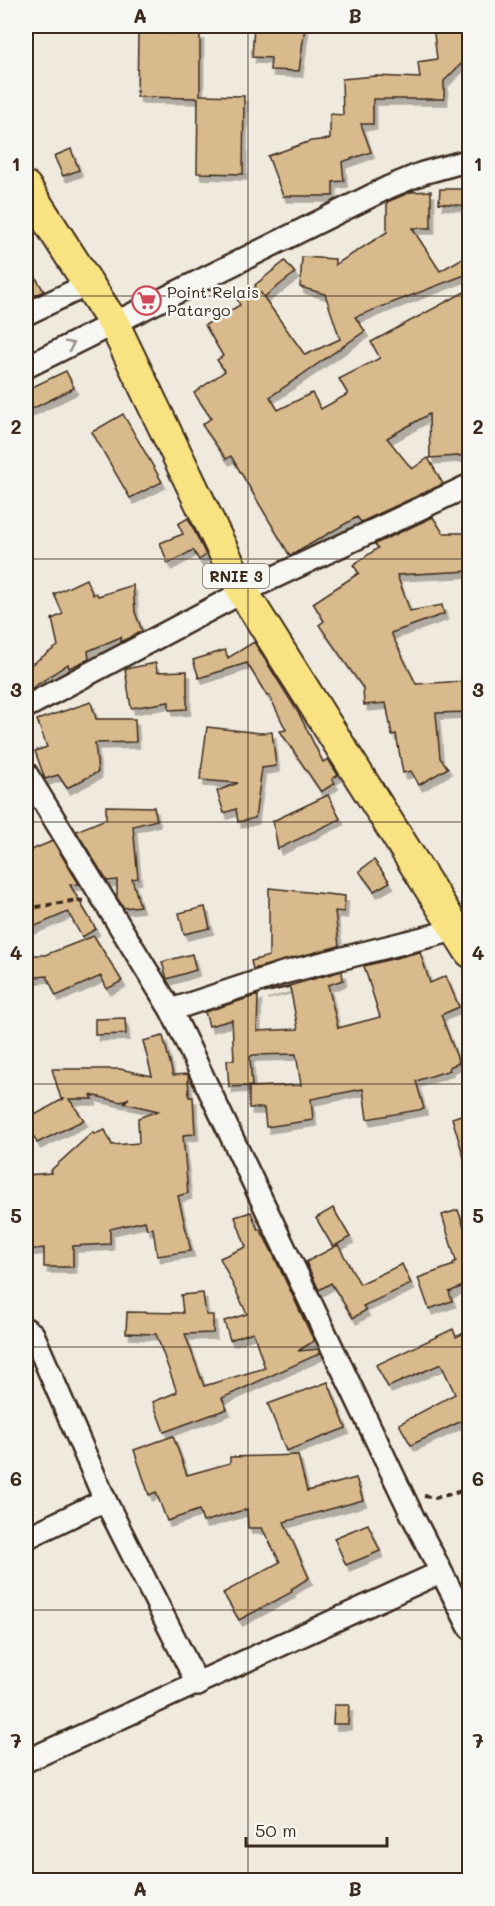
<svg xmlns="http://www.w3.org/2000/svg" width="495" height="1906" font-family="Mali,sans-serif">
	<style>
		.building { fill: #d9ba8c; stroke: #3b2a1e; stroke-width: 1.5; filter: url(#shadow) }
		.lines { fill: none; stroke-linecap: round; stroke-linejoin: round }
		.minor-casing { stroke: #3b2a1e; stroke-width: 26 }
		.highway-casing { stroke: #3b2a1e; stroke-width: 34 }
		.path { stroke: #3b2a1e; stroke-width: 4; stroke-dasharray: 6 4.5; stroke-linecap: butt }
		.minor { stroke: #f6f6f2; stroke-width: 21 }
		.highway { stroke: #f8e281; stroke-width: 30 }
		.oneway { stroke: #989088 }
		.grid { fill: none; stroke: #3b2a1e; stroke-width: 1.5; stroke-opacity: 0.55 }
		.labels { text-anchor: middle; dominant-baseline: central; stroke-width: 5; stroke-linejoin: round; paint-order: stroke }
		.shield { fill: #f6f6f2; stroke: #73675e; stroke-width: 1.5 }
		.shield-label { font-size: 15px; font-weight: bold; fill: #3b2a1e }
		.poi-label { font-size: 16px; fill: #3b2a1e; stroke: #f6f6f2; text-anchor: start }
		.neatline { fill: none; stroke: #3b2a1e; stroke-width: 2 }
		.grid-label { font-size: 20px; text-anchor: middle; font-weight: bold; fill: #3b2a1e }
	</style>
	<defs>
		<filter id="shadow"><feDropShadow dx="3.5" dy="6" stdDeviation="0" flood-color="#0004"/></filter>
	</defs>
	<rect width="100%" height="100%" fill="#f0eade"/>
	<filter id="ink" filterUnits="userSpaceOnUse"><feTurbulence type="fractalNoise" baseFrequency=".0167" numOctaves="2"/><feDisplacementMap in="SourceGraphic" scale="12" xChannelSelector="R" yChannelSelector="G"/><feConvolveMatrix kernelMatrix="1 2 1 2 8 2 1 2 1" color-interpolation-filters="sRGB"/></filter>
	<g filter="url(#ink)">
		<g class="building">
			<polygon points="254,26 305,26 299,71 270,70 271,58 252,57"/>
			<polygon points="433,26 461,26 465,60 444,81 444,99 373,99 373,124 361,124 371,152 342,162 344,181 333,182 333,196 283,196 268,156 311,141 330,139 330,114 343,115 342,79 375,76 420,78 418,62 437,59"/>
			<polygon points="138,33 200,34 200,95 244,96 243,174 197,173 198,98 137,97"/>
			<polygon points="71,149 79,170 63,176 54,156"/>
			<polygon points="440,189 465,189 467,206 439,203"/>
			<polygon points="431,191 431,228 412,228 440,271 470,254 470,273 355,317 365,331 270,397 278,410 312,393 321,409 348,394 339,379 380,358 371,342 470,289 470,455 430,458 429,414 387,438 412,469 428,458 443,484 361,522 357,517 290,556 231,456 226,459 202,425 211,418 194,393 225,371 217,360 223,356 205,325 240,305 237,299 256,287 255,285 285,261 295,273 264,297 260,292 305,355 340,339 325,294 300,287 302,257 335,259 335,265 387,232 387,202 411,192"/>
			<polygon points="26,262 44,291 26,300"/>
			<polygon points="66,371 74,388 26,412 26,390"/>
			<polygon points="123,414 162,482 130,498 92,432"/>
			<polygon points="433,517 443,533 470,533 470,571 397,575 410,611 442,605 444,614 391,633 416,684 466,681 468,712 436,713 440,758 448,768 419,785 411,771 403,773 396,734 392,735 386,703 364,705 363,688 319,625 324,621 313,603 359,573 353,565 378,548 375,544"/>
			<polygon points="188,518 206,555 199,560 193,550 168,564 160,543 183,534 178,524"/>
			<polygon points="86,579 93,595 96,593 98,596 133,585 135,612 142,631 121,642 121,637 88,651 89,659 69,668 68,664 26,692 26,668 58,646 52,619 63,614 54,594"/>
			<polygon points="254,642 299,714 323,762 328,759 338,775 332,779 335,783 321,792 280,731 286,730 269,695 267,696 247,663 199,678 193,660 225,650 228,658"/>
			<polygon points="156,663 157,672 187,671 187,709 169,710 169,702 131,708 125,669"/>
			<polygon points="91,702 96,719 135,719 136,742 95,743 98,772 67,788 58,775 45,779 35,751 47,747 37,720"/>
			<polygon points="207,727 260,733 272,732 276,766 262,768 255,818 238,822 236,809 224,813 217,791 238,783 200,780"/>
			<polygon points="328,795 340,819 278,849 273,821"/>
			<polygon points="106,806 154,807 157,820 133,826 138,878 132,879 140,906 124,908 117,898 117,880 107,881 76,831 106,819"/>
			<polygon points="53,841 79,884 70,885 96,929 82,937 68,912 31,928 29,904 26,903 26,852"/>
			<polygon points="374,860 390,882 374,891 359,871"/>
			<polygon points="269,888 345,896 344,912 335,911 339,946 253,969 251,961 269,956"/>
			<polygon points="205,907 210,928 184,934 179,913"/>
			<polygon points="94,936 122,981 107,989 101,976 56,996 47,976 26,978 26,955 45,955"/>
			<polygon points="420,952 430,983 446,976 459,1007 441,1015 459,1063 449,1067 450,1070 416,1081 424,1109 367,1119 363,1089 311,1099 313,1120 266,1127 264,1108 249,1108 249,1087 301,1085 296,1054 253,1055 250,1057 252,1086 229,1087 227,1060 234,1060 232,1020 209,1026 205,1012 258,995 257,1031 298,1029 290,987 264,993 342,971 343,980 328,985 338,1028 380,1017 364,966"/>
			<polygon points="192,954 196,970 167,979 162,962"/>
			<polygon points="125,1018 126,1034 95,1035 95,1019"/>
			<polygon points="163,1036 173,1075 188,1074 189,1097 193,1097 195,1134 183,1135 188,1193 178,1196 191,1251 157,1256 153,1228 147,1229 145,1221 110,1229 110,1244 73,1246 73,1267 44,1267 44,1248 26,1250 26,1175 51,1173 50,1171 93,1132 94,1134 105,1130 112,1145 139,1143 138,1118 158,1111 124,1103 129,1098 121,1102 91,1095 93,1099 69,1099 84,1120 37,1143 26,1120 63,1099 61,1099 52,1069 120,1069 152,1076 143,1041"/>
			<polygon points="470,1112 470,1164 466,1164 452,1118"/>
			<polygon points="333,1208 350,1237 333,1247 316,1218"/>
			<polygon points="458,1210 464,1227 470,1223 470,1300 463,1286 449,1292 452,1301 429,1309 418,1278 454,1265 453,1263 456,1261 442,1215"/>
			<polygon points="251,1212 258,1230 260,1229 272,1252 314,1341 298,1351 319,1349 321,1353 222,1398 227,1409 164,1432 153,1402 177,1392 156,1334 126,1333 127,1312 183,1313 181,1295 203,1293 206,1315 213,1315 213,1333 185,1334 204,1386 265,1368 253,1332 230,1340 224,1321 247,1314 220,1258 246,1247 235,1217"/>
			<polygon points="338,1245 360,1284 402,1264 411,1284 363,1306 366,1310 353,1318 331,1283 319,1290 306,1262"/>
			<polygon points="453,1329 456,1337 470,1330 470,1427 466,1419 411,1445 399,1424 455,1394 441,1364 388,1387 376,1365"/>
			<polygon points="328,1382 346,1428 286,1451 268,1404"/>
			<polygon points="173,1436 187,1475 230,1463 230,1457 298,1455 307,1491 356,1478 363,1500 284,1522 309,1578 291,1589 292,1592 239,1620 223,1593 280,1562 262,1528 248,1528 247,1509 203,1522 199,1510 167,1521 156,1492 149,1495 134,1450"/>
			<polygon points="368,1524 380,1551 346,1565 334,1538"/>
			<polygon points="334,1705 349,1705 348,1724 333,1724"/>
		</g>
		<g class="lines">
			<defs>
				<g id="minor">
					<polyline points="26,314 87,285"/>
					<polyline points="26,367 389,187 423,173 470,160"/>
					<polyline points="26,707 243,592 470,485"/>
					<polyline points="26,773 171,1010 413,1517 470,1628"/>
					<polyline points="171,1010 283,973 467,927"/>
					<polyline points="26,1329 33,1334 105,1500 198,1685"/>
					<polyline points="26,1538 105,1500"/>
					<polyline points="26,1761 441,1572"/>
				</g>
				<polyline id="highway" points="26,187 114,324 243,592 470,952"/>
			</defs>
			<use href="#minor" class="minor-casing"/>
			<use href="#highway" class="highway-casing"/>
			<g class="path">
				<polyline points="26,909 77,900 83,901"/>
				<polyline points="424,1496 435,1498 470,1489"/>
			</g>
			<use href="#minor" class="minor"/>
			<use href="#highway" class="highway"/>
		</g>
		<defs><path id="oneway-chevron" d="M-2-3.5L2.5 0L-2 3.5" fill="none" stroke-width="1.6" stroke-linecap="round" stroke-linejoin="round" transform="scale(1.5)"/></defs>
		<use class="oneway" href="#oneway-chevron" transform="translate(70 345) rotate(-26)"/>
	</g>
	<path class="grid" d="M 248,26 L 248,1880M 26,296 L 470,296M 26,559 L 470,559M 26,822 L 470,822M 26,1084 L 470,1084M 26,1347 L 470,1347M 26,1610 L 470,1610"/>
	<defs>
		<symbol id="supermarket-ring" viewBox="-11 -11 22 22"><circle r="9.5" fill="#f6f6f2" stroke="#d1495b" stroke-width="1.5"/><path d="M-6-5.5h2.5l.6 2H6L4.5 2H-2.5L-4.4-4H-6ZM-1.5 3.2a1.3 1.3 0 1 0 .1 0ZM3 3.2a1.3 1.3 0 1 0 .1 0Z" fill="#d1495b"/></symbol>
	</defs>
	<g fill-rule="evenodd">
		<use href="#supermarket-ring" x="130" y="284" width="33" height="33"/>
	</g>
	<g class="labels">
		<rect class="shield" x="203" y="564" width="66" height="24" rx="4.5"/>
		<g class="shield-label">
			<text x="236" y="576">RNIE 3</text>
		</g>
		<g class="poi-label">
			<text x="167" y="291">Point Relais<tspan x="167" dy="18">Patargo</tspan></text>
		</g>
	</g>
	<rect width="495" height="1906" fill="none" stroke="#f6f6f2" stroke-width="66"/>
	<path d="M246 1837v9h141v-9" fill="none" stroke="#3b2a1e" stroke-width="3"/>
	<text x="255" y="1837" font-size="18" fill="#3b2a1e" stroke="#f6f6f2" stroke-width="4.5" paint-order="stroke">50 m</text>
	<rect x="33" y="33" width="429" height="1840" class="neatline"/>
	<g class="grid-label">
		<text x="140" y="23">A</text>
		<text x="355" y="23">B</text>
		<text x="16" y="171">1</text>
		<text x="478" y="171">1</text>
		<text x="16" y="434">2</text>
		<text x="478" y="434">2</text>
		<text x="16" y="697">3</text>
		<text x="478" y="697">3</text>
		<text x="16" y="960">4</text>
		<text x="478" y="960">4</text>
		<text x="16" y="1223">5</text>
		<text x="478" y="1223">5</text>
		<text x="16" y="1486">6</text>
		<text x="478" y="1486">6</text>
		<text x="16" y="1748">7</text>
		<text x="478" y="1748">7</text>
		<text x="140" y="1896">A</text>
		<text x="355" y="1896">B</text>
	</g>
</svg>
